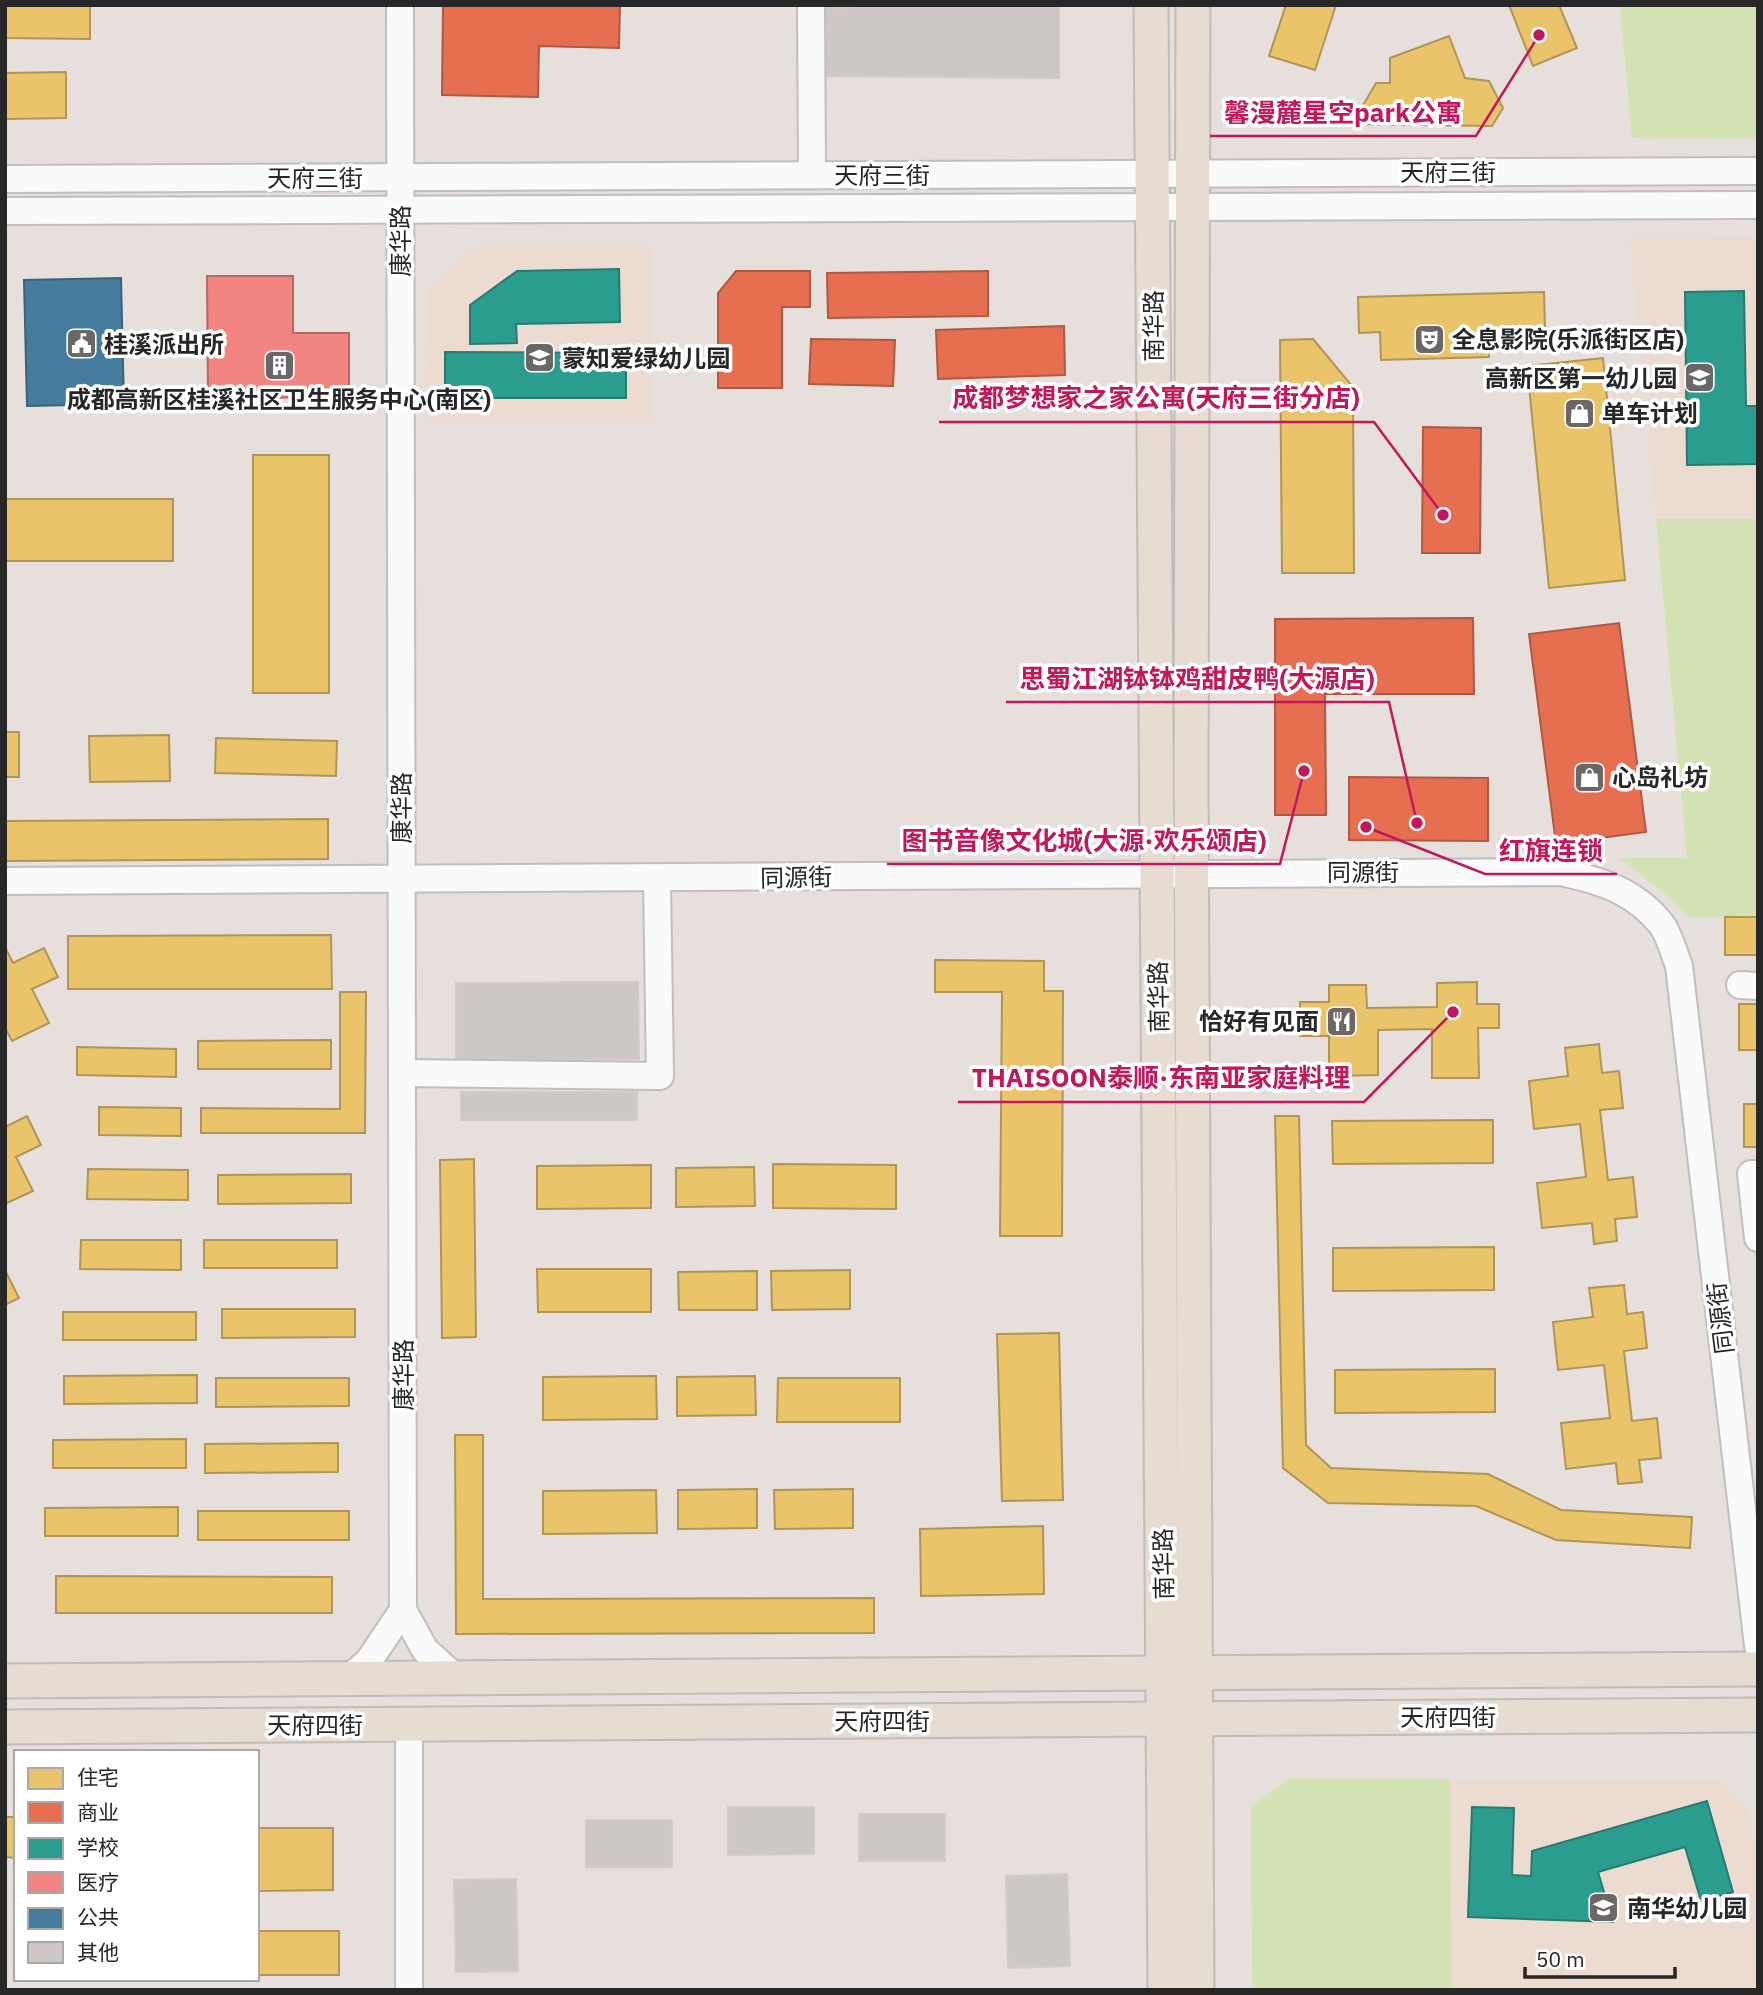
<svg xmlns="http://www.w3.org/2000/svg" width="1763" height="1995" font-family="'IBM Plex Sans','Noto Sans SC',sans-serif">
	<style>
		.education { fill: #ebdbd0 }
		.green { fill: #d3e2b3 }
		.homes { fill: #e9c46a; stroke: #af9556; stroke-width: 2 }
		.shops { fill: #e76f51; stroke: #ad5944; stroke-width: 2 }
		.schools { fill: #2a9d8f; stroke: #297a70; stroke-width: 2 }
		.health { fill: #f28482; stroke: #b56867; stroke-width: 2 }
		.public { fill: #457b9d; stroke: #3c627a; stroke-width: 2 }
		.building { fill: #cdc8c6; stroke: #d2cbc8; stroke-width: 2 }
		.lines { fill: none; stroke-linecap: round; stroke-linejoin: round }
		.minor-casing { stroke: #c0bebe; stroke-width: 30 }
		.major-casing { stroke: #bfbcbb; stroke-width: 37 }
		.minor { stroke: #fbfafa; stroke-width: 26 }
		.major { stroke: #e6dcd1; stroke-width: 33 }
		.labels { text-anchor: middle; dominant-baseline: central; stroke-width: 7; stroke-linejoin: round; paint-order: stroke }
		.street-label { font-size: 24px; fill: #272727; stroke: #fff }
		.poi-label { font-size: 24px; font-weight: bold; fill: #272727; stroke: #fff; text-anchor: start }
		.leader { fill: none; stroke: #c2185b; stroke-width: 2.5 }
		.callout-dot { fill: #c2185b; stroke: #fff; stroke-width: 2.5 }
		.callout-label { font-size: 26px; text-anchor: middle; font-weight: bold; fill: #c2185b; stroke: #fff; stroke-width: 7; stroke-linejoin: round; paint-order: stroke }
	</style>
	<rect width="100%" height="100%" fill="#e7dfdc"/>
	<g class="education">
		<polygon points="1758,237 1758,519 1656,519 1630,238"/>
		<polygon points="477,246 651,246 651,423 426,423 427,292"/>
		<polygon points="1450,1779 1720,1780 1747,1808 1758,1855 1758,1990 1450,1990"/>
	</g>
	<g class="green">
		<polygon points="1620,5 1758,5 1758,139 1632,138"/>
		<polygon points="1656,519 1758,519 1758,915 1690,918 1672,899 1619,858 1687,858"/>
		<polygon points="1291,1778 1450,1779 1452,1990 1252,1990 1251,1806"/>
	</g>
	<g class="homes">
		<polygon points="5,5 90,5 90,39 5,38"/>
		<polygon points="1286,5 1336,5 1315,70 1269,56"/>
		<polygon points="1509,5 1559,5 1577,48 1533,66"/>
		<polygon points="1449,36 1465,78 1489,81 1503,108 1492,126 1352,124 1376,83 1390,83 1390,58"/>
		<polygon points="66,72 66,118 5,119 5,73"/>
		<polygon points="1544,292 1545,327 1488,328 1489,357 1381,360 1380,332 1359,333 1358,297"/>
		<polygon points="1313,339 1353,387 1354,573 1282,573 1280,340"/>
		<polygon points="1603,358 1625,580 1549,588 1527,366"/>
		<rect x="253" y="455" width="76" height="238"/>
		<rect x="5" y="499" width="168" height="62"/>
		<rect x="5" y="732" width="14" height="45"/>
		<polygon points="169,735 170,781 90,782 89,736"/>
		<polygon points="216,738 337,741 336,776 215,773"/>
		<polygon points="328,819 328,859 5,861 5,821"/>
		<rect x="1725" y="917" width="33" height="38"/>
		<polygon points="331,935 332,989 68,989 68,936"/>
		<polygon points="5,947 13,963 44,948 58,977 32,989 49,1023 12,1041 5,1028"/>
		<polygon points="935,960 1044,961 1044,991 1063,991 1062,1236 1000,1236 1002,992 935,992"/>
		<polygon points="1477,982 1477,1004 1499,1004 1499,1028 1478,1028 1479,1078 1432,1078 1432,1029 1378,1030 1378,1075 1329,1076 1329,1036 1300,1036 1300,1002 1329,1002 1329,985 1366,985 1367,1008 1437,1007 1437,983"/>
		<polygon points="340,992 366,992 365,1133 201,1133 201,1108 340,1109"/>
		<rect x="1739" y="1004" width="19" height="46"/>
		<polygon points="331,1040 331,1069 198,1069 198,1041"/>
		<polygon points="1599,1044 1602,1073 1619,1071 1623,1108 1600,1110 1608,1180 1633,1177 1637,1217 1615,1219 1617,1241 1594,1244 1592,1223 1542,1228 1537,1183 1586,1177 1580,1124 1534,1129 1529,1081 1568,1076 1565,1048"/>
		<polygon points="77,1047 176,1049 176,1077 77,1075"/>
		<rect x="1744" y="1104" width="14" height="43"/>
		<polygon points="99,1107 181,1108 181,1136 99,1135"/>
		<polygon points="27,1116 41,1145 16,1157 33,1191 5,1204 5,1127"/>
		<polygon points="1275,1116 1299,1116 1306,1445 1331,1468 1488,1474 1561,1510 1692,1517 1690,1548 1556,1540 1476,1506 1328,1503 1283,1468"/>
		<polygon points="1493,1120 1493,1163 1333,1164 1332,1121"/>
		<polygon points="474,1159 476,1337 442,1338 440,1160"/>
		<polygon points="773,1164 896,1165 896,1209 773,1208"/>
		<polygon points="651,1165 651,1208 537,1209 537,1166"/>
		<polygon points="754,1167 755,1206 676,1207 676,1168"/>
		<polygon points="88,1169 188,1170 188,1200 87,1199"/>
		<polygon points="351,1174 351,1203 218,1204 218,1175"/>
		<polygon points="81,1240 181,1240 181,1270 80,1269"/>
		<rect x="204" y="1240" width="133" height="28"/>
		<polygon points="1494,1247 1494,1290 1333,1291 1333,1248"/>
		<polygon points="537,1269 651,1269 651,1312 538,1312"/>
		<polygon points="5,1270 19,1298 5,1305"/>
		<polygon points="850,1270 850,1309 772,1310 771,1271"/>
		<polygon points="757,1271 757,1310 679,1310 678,1272"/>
		<polygon points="1624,1285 1627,1314 1643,1312 1647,1348 1624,1351 1632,1421 1657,1418 1661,1458 1639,1460 1642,1482 1618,1484 1616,1463 1566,1469 1561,1423 1610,1418 1604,1365 1558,1370 1553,1322 1593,1317 1589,1288"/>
		<polygon points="222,1309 355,1309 355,1337 222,1338"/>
		<rect x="63" y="1312" width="133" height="28"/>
		<polygon points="1059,1333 1063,1500 1002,1501 997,1334"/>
		<polygon points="1495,1369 1495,1412 1335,1413 1335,1370"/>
		<polygon points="197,1375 197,1403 64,1404 64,1376"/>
		<polygon points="656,1376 657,1419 543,1420 543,1377"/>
		<polygon points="755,1376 756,1415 677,1416 677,1377"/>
		<polygon points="216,1378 349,1378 349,1406 216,1407"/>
		<polygon points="778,1378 900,1378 900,1422 777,1422"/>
		<polygon points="455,1435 483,1435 483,1599 874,1598 874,1633 456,1634"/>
		<polygon points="186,1439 186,1468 53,1468 53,1440"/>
		<polygon points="338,1443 338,1472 205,1473 205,1444"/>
		<polygon points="757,1489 757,1528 678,1529 678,1490"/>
		<polygon points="853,1489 853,1528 775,1529 774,1490"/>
		<polygon points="656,1490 657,1533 543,1534 543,1491"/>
		<polygon points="178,1507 178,1536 45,1536 45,1508"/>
		<rect x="198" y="1511" width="151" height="29"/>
		<polygon points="1043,1526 1044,1594 921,1596 920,1529"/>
		<polygon points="56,1576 332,1577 332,1613 56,1613"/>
		<polygon points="5,1817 16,1817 16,1858 5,1857"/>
		<polygon points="257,1828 333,1828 333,1890 257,1891"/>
		<rect x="257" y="1931" width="82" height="44"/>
	</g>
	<g class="shops">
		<polygon points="443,5 620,5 619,48 539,46 538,97 442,95"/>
		<polygon points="736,271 810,271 810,307 782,307 782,388 718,388 718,293"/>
		<polygon points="988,271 988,316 828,318 827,273"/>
		<polygon points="1064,326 1065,375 938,379 936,330"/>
		<polygon points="811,339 895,340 893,386 809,384"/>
		<polygon points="1423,427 1481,428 1480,553 1422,553"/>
		<polygon points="1473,618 1474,694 1325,694 1326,815 1275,815 1275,619"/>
		<polygon points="1619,623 1646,832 1556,844 1529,634"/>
		<polygon points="1349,777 1488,778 1488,841 1349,840"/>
	</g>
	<g class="schools">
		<polygon points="619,269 620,322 516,324 517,343 470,344 470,305 517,271"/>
		<polygon points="1744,291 1746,406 1758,406 1758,464 1687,465 1685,292"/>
		<polygon points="445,352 626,353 626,398 445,398"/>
		<polygon points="1707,1801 1733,1892 1701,1901 1685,1847 1598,1872 1613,1922 1468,1917 1472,1807 1514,1808 1512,1875 1531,1876 1532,1851"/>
	</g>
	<polygon class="health" points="207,276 293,276 293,333 349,333 349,397 208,398"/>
	<polygon class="public" points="121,278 124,404 27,406 24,280"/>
	<g class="building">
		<polygon points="851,5 1059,5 1059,78 819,76 819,8 851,8"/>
		<polygon points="638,982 639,1059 456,1060 456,983"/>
		<rect x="461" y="1092" width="176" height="28"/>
		<polygon points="728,1807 814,1807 814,1854 728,1855"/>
		<rect x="859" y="1814" width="86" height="47"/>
		<rect x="586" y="1820" width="86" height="47"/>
		<polygon points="1067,1874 1070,1966 1008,1968 1006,1876"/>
		<polygon points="516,1879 518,1971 456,1972 454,1880"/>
	</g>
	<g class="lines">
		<defs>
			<g id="minor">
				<polyline points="400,5 403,1610 425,1650 456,1678"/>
				<polyline points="811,5 812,175"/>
				<polyline points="5,179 1758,171"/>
				<polyline points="5,211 1758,205"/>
				<path d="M 5,881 L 1561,872 C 1602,881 1635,891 1662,925 C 1670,936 1674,954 1679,966 L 1758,1646"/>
				<polyline points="1740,985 1758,986"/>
				<polyline points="402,1073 660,1076 657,879"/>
				<polyline points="1758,1174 1751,1174 1758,1238"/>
				<polyline points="347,1679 368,1662 403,1610"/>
				<polyline points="409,1725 409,1990"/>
			</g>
			<g id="major">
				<polyline points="1151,5 1165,1990"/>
				<polyline points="1193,5 1191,783 1197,1990"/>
				<polyline points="5,1681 1758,1669"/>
				<polyline points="5,1727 1758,1715"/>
			</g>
		</defs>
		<use href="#minor" class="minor-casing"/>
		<use href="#major" class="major-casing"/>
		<use href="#minor" class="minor"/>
		<use href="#major" class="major"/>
	</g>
	<defs>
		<symbol id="theatre-square" viewBox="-11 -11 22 22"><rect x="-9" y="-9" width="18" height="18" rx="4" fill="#6a6766" stroke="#fff"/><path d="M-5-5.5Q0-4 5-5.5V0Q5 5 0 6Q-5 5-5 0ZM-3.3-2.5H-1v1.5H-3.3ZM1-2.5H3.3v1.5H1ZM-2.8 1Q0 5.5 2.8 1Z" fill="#fff"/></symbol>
		<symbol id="civic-square" viewBox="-11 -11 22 22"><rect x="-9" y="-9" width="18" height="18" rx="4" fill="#6a6766" stroke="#fff"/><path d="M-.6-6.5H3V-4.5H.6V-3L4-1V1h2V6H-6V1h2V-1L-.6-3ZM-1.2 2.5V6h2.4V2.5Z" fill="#fff"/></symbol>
		<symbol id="school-square" viewBox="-11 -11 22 22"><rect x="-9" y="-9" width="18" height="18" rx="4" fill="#6a6766" stroke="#fff"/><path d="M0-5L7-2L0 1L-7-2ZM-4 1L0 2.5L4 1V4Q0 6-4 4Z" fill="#fff"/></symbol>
		<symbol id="building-square" viewBox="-11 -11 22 22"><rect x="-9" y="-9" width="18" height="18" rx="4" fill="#6a6766" stroke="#fff"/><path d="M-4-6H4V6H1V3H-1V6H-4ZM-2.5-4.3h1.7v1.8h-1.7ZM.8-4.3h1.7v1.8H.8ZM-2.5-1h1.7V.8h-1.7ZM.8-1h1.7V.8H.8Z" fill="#fff"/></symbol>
		<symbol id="shop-square" viewBox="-11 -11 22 22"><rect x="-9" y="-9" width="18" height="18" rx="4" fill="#6a6766" stroke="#fff"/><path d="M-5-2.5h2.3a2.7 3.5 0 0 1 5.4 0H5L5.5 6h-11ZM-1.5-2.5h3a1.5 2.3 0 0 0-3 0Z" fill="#fff"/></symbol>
		<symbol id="restaurant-square" viewBox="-11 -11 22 22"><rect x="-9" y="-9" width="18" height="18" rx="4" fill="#6a6766" stroke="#fff"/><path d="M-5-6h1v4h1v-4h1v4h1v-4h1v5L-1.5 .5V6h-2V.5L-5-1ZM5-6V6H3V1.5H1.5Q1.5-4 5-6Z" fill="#fff"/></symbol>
	</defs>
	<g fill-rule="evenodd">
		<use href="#theatre-square" x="1412" y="322" width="35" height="35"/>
		<use href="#civic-square" x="64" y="326" width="35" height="35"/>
		<use href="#school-square" x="522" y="340" width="35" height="35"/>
		<use href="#building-square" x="262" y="348" width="35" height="35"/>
		<use href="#school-square" x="1682" y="360" width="35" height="35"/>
		<use href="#shop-square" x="1562" y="396" width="35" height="35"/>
		<use href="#shop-square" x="1572" y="760" width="35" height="35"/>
		<use href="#restaurant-square" x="1324" y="1004" width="35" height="35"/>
		<use href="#school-square" x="1586" y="1890" width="35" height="35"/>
	</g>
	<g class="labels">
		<g class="street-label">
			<text x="1448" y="172">天府三街</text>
			<text x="882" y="175">天府三街</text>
			<text x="315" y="178">天府三街</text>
			<text transform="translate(400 241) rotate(-90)">康华路</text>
			<text transform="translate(1153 326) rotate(-90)">南华路</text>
			<text transform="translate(401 808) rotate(-90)">康华路</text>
			<text x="1363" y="872">同源街</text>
			<text transform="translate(796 877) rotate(-1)">同源街</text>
			<text transform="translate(1158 997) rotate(-91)">南华路</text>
			<text transform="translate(1720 1318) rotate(-97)">同源街</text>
			<text transform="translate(403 1375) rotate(-90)">康华路</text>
			<text transform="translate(1163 1564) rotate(-91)">南华路</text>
			<text x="1448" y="1717">天府四街</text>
			<text x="882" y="1721">天府四街</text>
			<text x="315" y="1725">天府四街</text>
		</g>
		<g class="poi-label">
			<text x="1452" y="339">全息影院(乐派街区店)</text>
			<text x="104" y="344">桂溪派出所</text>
			<text x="562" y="358">蒙知爱绿幼儿园</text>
			<text x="1677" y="378" text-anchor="end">高新区第一幼儿园</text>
			<text x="279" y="399" text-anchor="middle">成都高新区桂溪社区卫生服务中心(南区)</text>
			<text x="1602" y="413">单车计划</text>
			<text x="1612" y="777">心岛礼坊</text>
			<text x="1319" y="1021" text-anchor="end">恰好有见面</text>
			<text x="1627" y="1908">南华幼儿园</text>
		</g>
	</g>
	<path class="leader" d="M1539 35L1476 136H1210M1443 515L1374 422H939M1417 823L1389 702H1006M1304 771L1280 864H887M1366 827L1485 874H1617M1453 1012L1364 1102H958"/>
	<g class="callout-dot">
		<circle cx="1539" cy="35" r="7"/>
		<circle cx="1443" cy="515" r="7"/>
		<circle cx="1417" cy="823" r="7"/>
		<circle cx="1304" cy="771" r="7"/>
		<circle cx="1366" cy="827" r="7"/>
		<circle cx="1453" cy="1012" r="7"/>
	</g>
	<g class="callout-label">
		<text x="1343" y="122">馨漫麓星空park公寓</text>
		<text x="1156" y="407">成都梦想家之家公寓(天府三街分店)</text>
		<text x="1197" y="688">思蜀江湖钵钵鸡甜皮鸭(大源店)</text>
		<text x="1084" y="850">图书音像文化城(大源·欢乐颂店)</text>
		<text x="1551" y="860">红旗连锁</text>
		<text x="1161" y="1087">THAISOON泰顺·东南亚家庭料理</text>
	</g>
	<rect width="1763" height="1995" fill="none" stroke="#272727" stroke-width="14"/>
	<rect x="14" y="1750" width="245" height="231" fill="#ffffff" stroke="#a9a9a9" stroke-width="2"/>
	<rect x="28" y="1768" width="35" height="21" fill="#e9c46a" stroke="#a9a9a9" stroke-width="2"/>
	<text x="77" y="1785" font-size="21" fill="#272727">住宅</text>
	<rect x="28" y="1802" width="35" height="21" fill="#e76f51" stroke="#a9a9a9" stroke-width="2"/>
	<text x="77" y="1820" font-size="21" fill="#272727">商业</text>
	<rect x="28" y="1838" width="35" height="21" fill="#2a9d8f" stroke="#a9a9a9" stroke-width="2"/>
	<text x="77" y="1855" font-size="21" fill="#272727">学校</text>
	<rect x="28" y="1872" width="35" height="21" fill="#f28482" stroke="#a9a9a9" stroke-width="2"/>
	<text x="77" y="1890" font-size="21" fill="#272727">医疗</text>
	<rect x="28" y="1908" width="35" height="21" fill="#457b9d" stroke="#a9a9a9" stroke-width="2"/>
	<text x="77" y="1925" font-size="21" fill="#272727">公共</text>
	<rect x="28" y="1942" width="35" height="21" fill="#cdc8c6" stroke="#a9a9a9" stroke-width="2"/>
	<text x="77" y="1960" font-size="21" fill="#272727">其他</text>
	<path d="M1525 1967v10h150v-10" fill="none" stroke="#272727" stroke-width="3.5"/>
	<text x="1536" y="1967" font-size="21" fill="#272727" stroke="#ffffff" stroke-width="5" paint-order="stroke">50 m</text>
</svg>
